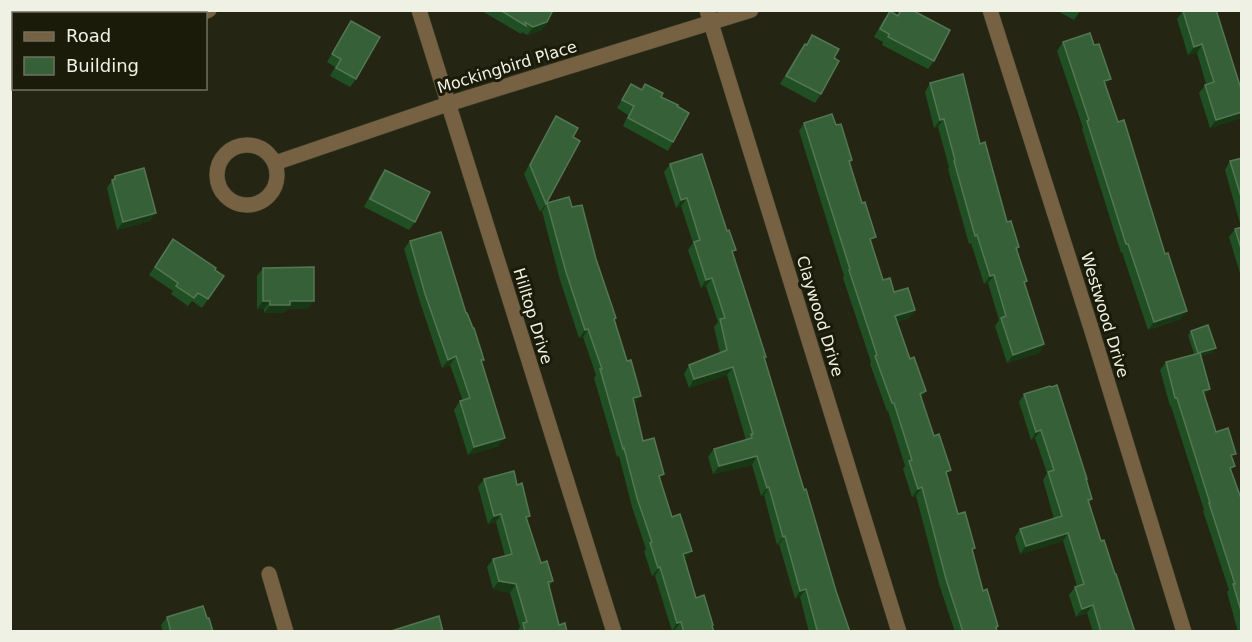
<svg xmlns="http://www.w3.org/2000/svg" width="1252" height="642" font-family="'DejaVu Sans',sans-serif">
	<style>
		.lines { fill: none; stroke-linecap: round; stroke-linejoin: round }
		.minor-casing { stroke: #414230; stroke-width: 16 }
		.minor { stroke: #766143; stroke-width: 15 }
		.wall { fill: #204f24 }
		.shaded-wall { fill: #183714 }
		.building { fill: #366138; stroke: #537753; stroke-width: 1.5 }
		.labels { text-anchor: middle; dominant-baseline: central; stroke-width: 6; stroke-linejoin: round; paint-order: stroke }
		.street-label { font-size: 16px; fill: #f0f1e5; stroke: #1a1b08 }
	</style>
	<rect width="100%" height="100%" fill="#242512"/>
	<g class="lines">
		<defs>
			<g id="minor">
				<polyline points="419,10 614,632"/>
				<polyline points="707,10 899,632"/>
				<polyline points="990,10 1091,328 1184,632"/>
				<polyline points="200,14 209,10"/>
				<circle cx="247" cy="175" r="30"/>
				<polyline points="275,163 448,104 751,10"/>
				<polyline points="269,574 286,632"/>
			</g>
		</defs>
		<use href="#minor" class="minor-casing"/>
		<use href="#minor" class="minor"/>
	</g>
	<g class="wall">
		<polygon points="129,10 138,10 136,14 134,14"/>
		<polygon points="480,10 553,10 542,30 527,35 522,32 521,34"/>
		<polygon points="900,10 912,10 934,61 928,69 882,45 883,42 874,37 884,19 890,11 897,15"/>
		<polygon points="1056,10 1081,10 1074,20"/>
		<polygon points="1216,10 1241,118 1210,128 1199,93 1206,84 1197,53 1188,55 1177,19 1183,11"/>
		<polygon points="351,21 356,79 350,87 330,76 335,67 327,62"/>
		<polygon points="812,35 834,58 821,94 815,103 780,84 799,52 805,44 806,44"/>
		<polygon points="1063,42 1106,87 1181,319 1148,330 1122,252 1121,253 1082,129 1083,128 1057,51"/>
		<polygon points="930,83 980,144 1007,222 1019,247 1017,250 1027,281 1024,284 1044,344 1039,353 1007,363 995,326 999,320 988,283 984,284 971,243 969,244 948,169 949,167 938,127 934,128 925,92"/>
		<polygon points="631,84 641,90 645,84 661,97 673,142 668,151 623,126 628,115 617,108"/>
		<polygon points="556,116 573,137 546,204 540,212 524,174 551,124"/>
		<polygon points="804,123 836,125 852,160 850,163 871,244 883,280 894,292 915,310 909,318 897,322 910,359 926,391 921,398 947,476 958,514 973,551 983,591 998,626 997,629 997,632 955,632 940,587 916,496 912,497 903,469 905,466 888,411 887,411 870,364 871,362 843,278 844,276 799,131"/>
		<polygon points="1242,158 1242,280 1229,237 1235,229 1241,227 1225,170 1230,161"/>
		<polygon points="670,164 733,254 764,360 836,591 850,632 809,632 800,597 795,599 779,544 777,545 764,495 761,496 752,465 713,474 708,457 714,449 746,440 727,375 689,388 684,374 689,365 720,353 714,327 718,322 706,286 701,288 688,250 693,243 681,206 676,208 664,172"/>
		<polygon points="385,170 415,222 409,230 364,207 379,178"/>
		<polygon points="115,176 150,221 117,230 107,188"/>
		<polygon points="547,203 572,207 596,259 614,320 635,404 634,404 643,441 660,480 686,559 684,560 696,598 713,625 712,627 714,632 676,632 675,630 672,631 655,576 652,576 644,551 646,549 632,507 619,456 617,457 594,378 596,375 583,337 579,338 560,280 542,211"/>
		<polygon points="173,239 224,276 202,308 192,301 188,306 171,294 173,291 149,275"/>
		<polygon points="410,241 466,313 482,363 499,446 468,455 454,410 460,401 463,401 450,365 442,368 420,302 404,249"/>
		<polygon points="263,268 308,309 287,309 284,313 264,313 264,309 257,309 257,276"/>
		<polygon points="1191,331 1213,352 1201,356 1205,396 1216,432 1232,459 1231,471 1242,501 1242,632 1238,632 1227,592 1229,590 1203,511 1204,510 1171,406 1170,406 1160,370 1166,362 1194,354 1188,335"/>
		<polygon points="1024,394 1086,481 1092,499 1089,502 1101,541 1115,574 1135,632 1093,632 1087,613 1076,617 1069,595 1075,587 1077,586 1063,541 1020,554 1015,537 1020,529 1054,519 1043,480 1047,473 1035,438 1031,440 1019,402"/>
		<polygon points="484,479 527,520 541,563 553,581 549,587 559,625 567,632 517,632 520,627 510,593 493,589 487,567 493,559 505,556 496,522 488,524 478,487"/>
		<polygon points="167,617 207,618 213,632 163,632 161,625"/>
	</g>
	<g class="shaded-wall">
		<polygon points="547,22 542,30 527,35 533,27"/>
		<polygon points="1202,44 1197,53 1188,55 1194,47"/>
		<polygon points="1111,79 1105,87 1104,81"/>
		<polygon points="1242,112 1242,118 1210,128 1216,120"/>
		<polygon points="944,119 938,127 934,128 940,120"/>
		<polygon points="687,198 681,206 676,208 681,200"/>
		<polygon points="156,213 150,221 117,230 123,222"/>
		<polygon points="994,275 988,283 984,284 990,276"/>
		<polygon points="712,278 706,286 701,288 706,280"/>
		<polygon points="263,301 270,301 264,309 257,309"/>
		<polygon points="290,301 314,301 308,309 287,309 284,313 264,313 270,305"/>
		<polygon points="915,310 909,318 889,325 895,316"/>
		<polygon points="1187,311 1181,319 1148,330 1154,322"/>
		<polygon points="588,329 583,337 579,338 585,330"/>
		<polygon points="1044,344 1039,353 1007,363 1013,355"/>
		<polygon points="1216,348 1213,352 1195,358 1198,354"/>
		<polygon points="456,356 450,365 442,368 448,360"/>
		<polygon points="733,367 727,375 689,388 694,379"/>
		<polygon points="1210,389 1204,397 1203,391"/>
		<polygon points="926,391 921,399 920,394"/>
		<polygon points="641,396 635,404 627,406 633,398"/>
		<polygon points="1041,430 1035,438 1031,440 1036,432"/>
		<polygon points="505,438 499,446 468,455 474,447"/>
		<polygon points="757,456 752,465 713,474 719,466"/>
		<polygon points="769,487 764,495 761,496 767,488"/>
		<polygon points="922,487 916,496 912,497 918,489"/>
		<polygon points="501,514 496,522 488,524 494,516"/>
		<polygon points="1068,533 1063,541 1020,554 1026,546"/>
		<polygon points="785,536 779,544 777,545 783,537"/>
		<polygon points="692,551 686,559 677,562 683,554"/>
		<polygon points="660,567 655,576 652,576 658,568"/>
		<polygon points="499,581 516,584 510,593 493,589"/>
		<polygon points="806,589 800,597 795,599 800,591"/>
		<polygon points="1093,605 1087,613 1076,617 1082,609"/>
		<polygon points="681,622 675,630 672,631 677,623"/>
	</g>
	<g class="building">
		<rect x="52" y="10" width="34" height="4"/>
		<polygon points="500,10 553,10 547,22 533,27 525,22 526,26"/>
		<polygon points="901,10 912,10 950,30 934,61 888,37 889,34 880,29 890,11 898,16"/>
		<polygon points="1216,10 1242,92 1242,112 1216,120 1205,85 1214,82 1202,44 1194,47 1183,11"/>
		<polygon points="351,21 380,37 356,79 336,68 341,59 332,54"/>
		<polygon points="1090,33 1094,45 1099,44 1111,79 1104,81 1118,122 1124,120 1165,254 1168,253 1187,311 1154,322 1128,244 1126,244 1087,121 1089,120 1063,42"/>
		<polygon points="812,35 839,49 834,58 839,61 821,94 786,76 805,44 807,45"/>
		<polygon points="963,74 980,144 985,142 1007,222 1011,221 1019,247 1016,248 1027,281 1024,282 1044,344 1013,355 1001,318 1006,316 994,275 990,276 977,235 975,236 954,161 955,160 944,119 940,120 930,83"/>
		<polygon points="631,84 642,90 645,84 663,93 661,97 678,105 677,106 689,113 673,142 628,118 634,106 622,100"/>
		<polygon points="832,114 836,125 841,124 852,160 849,161 862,203 865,202 876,237 870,239 883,280 890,278 894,292 908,288 915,310 895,316 910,359 914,357 926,391 920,394 934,436 939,434 951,470 946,472 958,514 965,512 975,548 972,549 983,591 987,589 998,626 996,627 997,632 963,632 946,579 922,487 918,489 909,461 912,460 894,403 892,403 875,356 877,355 849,270 850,269 804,123"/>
		<polygon points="556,116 578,128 573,137 580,141 546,204 530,165"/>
		<polygon points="702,154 727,231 729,230 736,250 732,251 766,357 764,357 804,490 806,489 836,591 850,632 814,632 817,630 806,589 800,591 785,536 783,537 769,487 767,488 757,456 719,466 714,449 752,438 751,434 753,434 733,367 694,379 689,365 727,350 720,319 725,318 712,278 706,280 694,242 700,240 687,198 681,200 670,164"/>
		<polygon points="1242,158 1242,200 1230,161"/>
		<polygon points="144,168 156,213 123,222 112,180 115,179 115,176"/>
		<polygon points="385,170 430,192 415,222 370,199"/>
		<polygon points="569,197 572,207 582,205 596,259 616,318 614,319 627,361 631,360 641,396 633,398 643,441 654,438 664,474 659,476 672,517 680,514 692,551 683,554 696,598 704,595 713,625 712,626 714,632 684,632 681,622 677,623 660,567 658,568 650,543 652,542 637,498 624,448 623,449 600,369 602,369 588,329 585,330 566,272 547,203"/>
		<polygon points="1242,227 1242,252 1235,229"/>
		<polygon points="441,232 466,313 467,313 473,328 474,328 484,360 481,360 505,438 474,447 460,401 470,398 456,356 448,360 425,294 410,241"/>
		<polygon points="173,239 216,268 215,270 224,276 208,299 198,293 194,298 176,286 178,283 155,267"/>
		<polygon points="314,267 314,301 290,301 290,305 270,305 270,301 263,301 263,268"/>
		<polygon points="1208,325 1216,348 1198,353 1191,331"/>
		<polygon points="1200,353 1210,389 1203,391 1216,432 1228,428 1236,454 1231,455 1235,466 1230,468 1242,501 1242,614 1233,584 1235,584 1209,503 1210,503 1177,398 1175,398 1166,362"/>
		<polygon points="1057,385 1087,479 1086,479 1092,499 1088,500 1101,541 1104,540 1115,574 1116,574 1135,632 1101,632 1093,605 1082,609 1075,587 1084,584 1068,533 1026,546 1020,529 1062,516 1048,472 1054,470 1041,430 1036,432 1024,394 1050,386 1052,387"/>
		<polygon points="514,471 517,485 522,483 530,516 526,517 541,563 547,561 553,581 548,582 559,625 565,623 567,632 525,632 523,623 527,622 516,584 499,581 493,559 512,554 501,514 494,516 484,479"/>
		<polygon points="203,606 207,618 209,618 213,632 171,632 167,617"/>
		<polygon points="439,616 443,632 388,632"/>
	</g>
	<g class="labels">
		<g class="street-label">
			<text transform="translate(507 67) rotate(-17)">Mockingbird Place</text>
			<text transform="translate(1105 315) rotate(73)">Westwood Drive</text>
			<text transform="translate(533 316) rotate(73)">Hilltop Drive</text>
			<text transform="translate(820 316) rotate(73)">Claywood Drive</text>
		</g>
	</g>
	<rect width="1252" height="642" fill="none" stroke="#f0f1e5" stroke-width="24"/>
	<rect x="12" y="12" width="195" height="78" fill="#1a1b08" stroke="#707160" stroke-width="1.5"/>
	<rect x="24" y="32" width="30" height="9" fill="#766143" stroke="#707160" stroke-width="1.5"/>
	<text x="66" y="42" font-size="18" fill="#f0f1e5">Road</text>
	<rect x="24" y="57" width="30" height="18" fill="#366138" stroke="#707160" stroke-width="1.5"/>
	<text x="66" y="72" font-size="18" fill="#f0f1e5">Building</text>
</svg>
